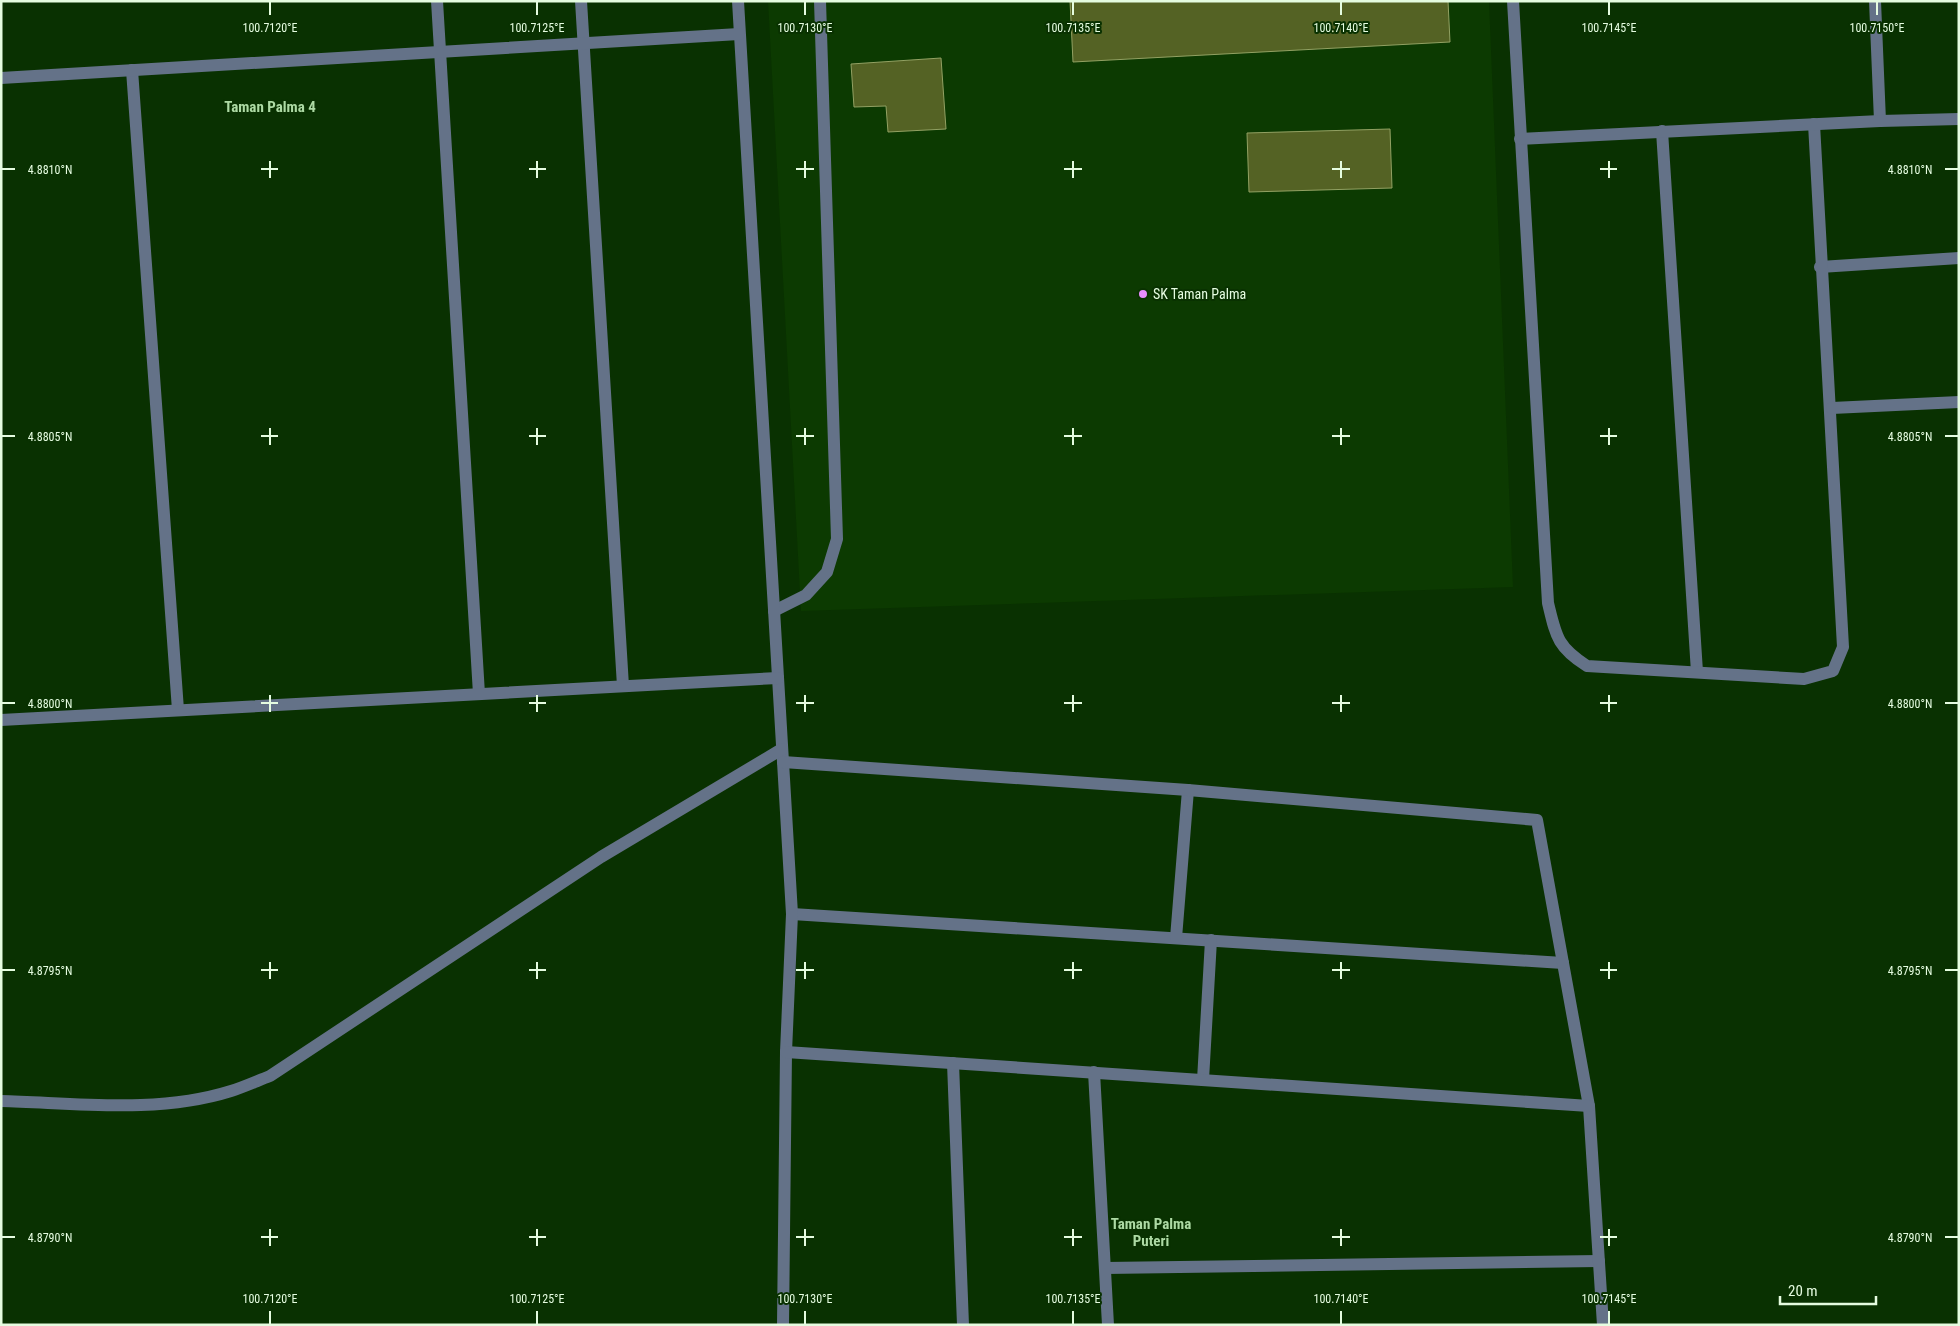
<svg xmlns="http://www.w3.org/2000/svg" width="1960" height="1326" font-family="'Roboto Condensed',sans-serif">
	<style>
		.built { fill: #0c3a01 }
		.building { fill: #546224; stroke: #92a163 }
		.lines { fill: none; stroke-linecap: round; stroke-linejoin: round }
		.service { stroke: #647288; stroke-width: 12 }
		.minor { stroke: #647288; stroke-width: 12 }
		.ticks { fill: none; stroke: #e5fce0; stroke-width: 2 }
		.poi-dot { fill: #e98dfe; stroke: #093101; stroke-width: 2 }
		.labels { text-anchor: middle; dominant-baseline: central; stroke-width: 4; stroke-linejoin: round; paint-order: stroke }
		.poi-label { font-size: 14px; fill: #e5fce0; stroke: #093101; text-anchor: start }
		.neighbourhood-label { font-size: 15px; font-weight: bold; fill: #addaa4; stroke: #093101 }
		.ticks-label { font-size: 12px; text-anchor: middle; fill: #e5fce0; stroke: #093101; stroke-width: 4; stroke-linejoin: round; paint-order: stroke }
	</style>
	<rect width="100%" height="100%" fill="#093101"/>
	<polygon class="built" points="768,1 1489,1 1513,587 801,611"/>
	<g class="building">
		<polygon points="1070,1 1448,1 1450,42 1073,62"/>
		<polygon points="941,58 946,129 888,132 886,106 854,107 851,64"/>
		<polygon points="1390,129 1392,188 1249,192 1247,133"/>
	</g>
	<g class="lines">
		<g class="service">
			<polyline points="581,1 623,686"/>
			<polyline points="1875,1 1880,121"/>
			<polyline points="1662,131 1697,672"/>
			<polyline points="1820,267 1959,258"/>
			<polyline points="774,611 806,595 827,572 837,539 820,1"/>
			<polyline points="792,914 1563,963"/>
			<polyline points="1176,938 1188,790"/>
			<polyline points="953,1063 963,1325"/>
			<polyline points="1203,1080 1211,940"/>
			<polyline points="1105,1268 1599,1261"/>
		</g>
		<g class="minor">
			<polyline points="437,1 479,694"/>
			<polyline points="738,1 792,914 786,1052 783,1325"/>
			<path d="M 1513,1 L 1548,603 C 1556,636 1557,647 1587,666 L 1804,679 L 1833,671 L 1843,647 L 1814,124"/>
			<polyline points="132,70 178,710"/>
			<polyline points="1,78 739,34"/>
			<polyline points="1520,139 1880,121 1959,119"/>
			<polyline points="1832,408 1959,402"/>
			<polyline points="1,720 778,678"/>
			<polyline points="783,762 1188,790 1537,820 1589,1106 1603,1325"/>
			<polyline points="786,1052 1589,1106"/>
			<polyline points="1094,1072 1108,1325"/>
			<path d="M 1,1101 C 76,1103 158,1114 231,1091 C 244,1087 257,1081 270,1076 L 601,857 L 782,749"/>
		</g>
	</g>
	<path class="ticks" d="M 270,2 L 270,15M 537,2 L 537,15M 805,2 L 805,15M 1073,2 L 1073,15M 1341,2 L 1341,15M 1609,2 L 1609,15M 1877,2 L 1877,15M 270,161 L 270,178M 537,161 L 537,178M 805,161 L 805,178M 1073,161 L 1073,178M 1341,161 L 1341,178M 1609,161 L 1609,178M 2,169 L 15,169M 261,169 L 278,169M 529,169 L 546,169M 796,169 L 814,169M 1064,169 L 1082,169M 1332,169 L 1350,169M 1600,169 L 1617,169M 1945,169 L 1958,169M 270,428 L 270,445M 537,428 L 537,445M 805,428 L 805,445M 1073,428 L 1073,445M 1341,428 L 1341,445M 1609,428 L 1609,445M 2,436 L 15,436M 261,436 L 278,436M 529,436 L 546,436M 796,436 L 814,436M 1064,436 L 1082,436M 1332,436 L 1350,436M 1600,436 L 1617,436M 1945,436 L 1958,436M 270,695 L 270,712M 537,695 L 537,712M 805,695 L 805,712M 1073,695 L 1073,712M 1341,695 L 1341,712M 1609,695 L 1609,712M 2,703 L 15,703M 261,703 L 278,703M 529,703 L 546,703M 796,703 L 814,703M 1064,703 L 1082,703M 1332,703 L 1350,703M 1600,703 L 1617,703M 1945,703 L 1958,703M 270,962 L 270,979M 537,962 L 537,979M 805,962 L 805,979M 1073,962 L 1073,979M 1341,962 L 1341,979M 1609,962 L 1609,979M 2,970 L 15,970M 261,970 L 278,970M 529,970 L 546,970M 796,970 L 814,970M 1064,970 L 1082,970M 1332,970 L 1350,970M 1600,970 L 1617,970M 1945,970 L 1958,970M 270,1229 L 270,1246M 537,1229 L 537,1246M 805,1229 L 805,1246M 1073,1229 L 1073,1246M 1341,1229 L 1341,1246M 1609,1229 L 1609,1246M 2,1237 L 15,1237M 261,1237 L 278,1237M 529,1237 L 546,1237M 796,1237 L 814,1237M 1064,1237 L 1082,1237M 1332,1237 L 1350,1237M 1600,1237 L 1617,1237M 1945,1237 L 1958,1237M 270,1311 L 270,1324M 537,1311 L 537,1324M 805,1311 L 805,1324M 1073,1311 L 1073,1324M 1341,1311 L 1341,1324M 1609,1311 L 1609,1324"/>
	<circle class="poi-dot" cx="1143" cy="294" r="5"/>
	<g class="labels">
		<g class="poi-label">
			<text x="1153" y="294">SK Taman Palma</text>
		</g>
		<g class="neighbourhood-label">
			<text x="270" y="107">Taman Palma 4</text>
			<text x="1151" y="1224">Taman Palma<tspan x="1151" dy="17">Puteri</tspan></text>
		</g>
	</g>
	<g class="ticks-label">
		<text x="270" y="32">100.7120°E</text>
		<text x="537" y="32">100.7125°E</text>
		<text x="805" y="32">100.7130°E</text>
		<text x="1073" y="32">100.7135°E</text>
		<text x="1341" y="32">100.7140°E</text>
		<text x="1609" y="32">100.7145°E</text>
		<text x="1877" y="32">100.7150°E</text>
		<text x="50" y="174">4.8810°N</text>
		<text x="1910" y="174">4.8810°N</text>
		<text x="50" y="441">4.8805°N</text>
		<text x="1910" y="441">4.8805°N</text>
		<text x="50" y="708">4.8800°N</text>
		<text x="1910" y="708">4.8800°N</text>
		<text x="50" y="975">4.8795°N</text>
		<text x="1910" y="975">4.8795°N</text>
		<text x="50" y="1242">4.8790°N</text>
		<text x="1910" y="1242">4.8790°N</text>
		<text x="270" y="1303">100.7120°E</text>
		<text x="537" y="1303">100.7125°E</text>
		<text x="805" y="1303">100.7130°E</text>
		<text x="1073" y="1303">100.7135°E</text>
		<text x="1341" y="1303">100.7140°E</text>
		<text x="1609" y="1303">100.7145°E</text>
	</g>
	<rect width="1960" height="1326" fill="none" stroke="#e5fce0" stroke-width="5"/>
	<path d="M1780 1296v8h96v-8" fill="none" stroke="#e5fce0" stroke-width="2.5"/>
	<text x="1788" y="1296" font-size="15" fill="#e5fce0" stroke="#093101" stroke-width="4" paint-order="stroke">20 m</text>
</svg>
